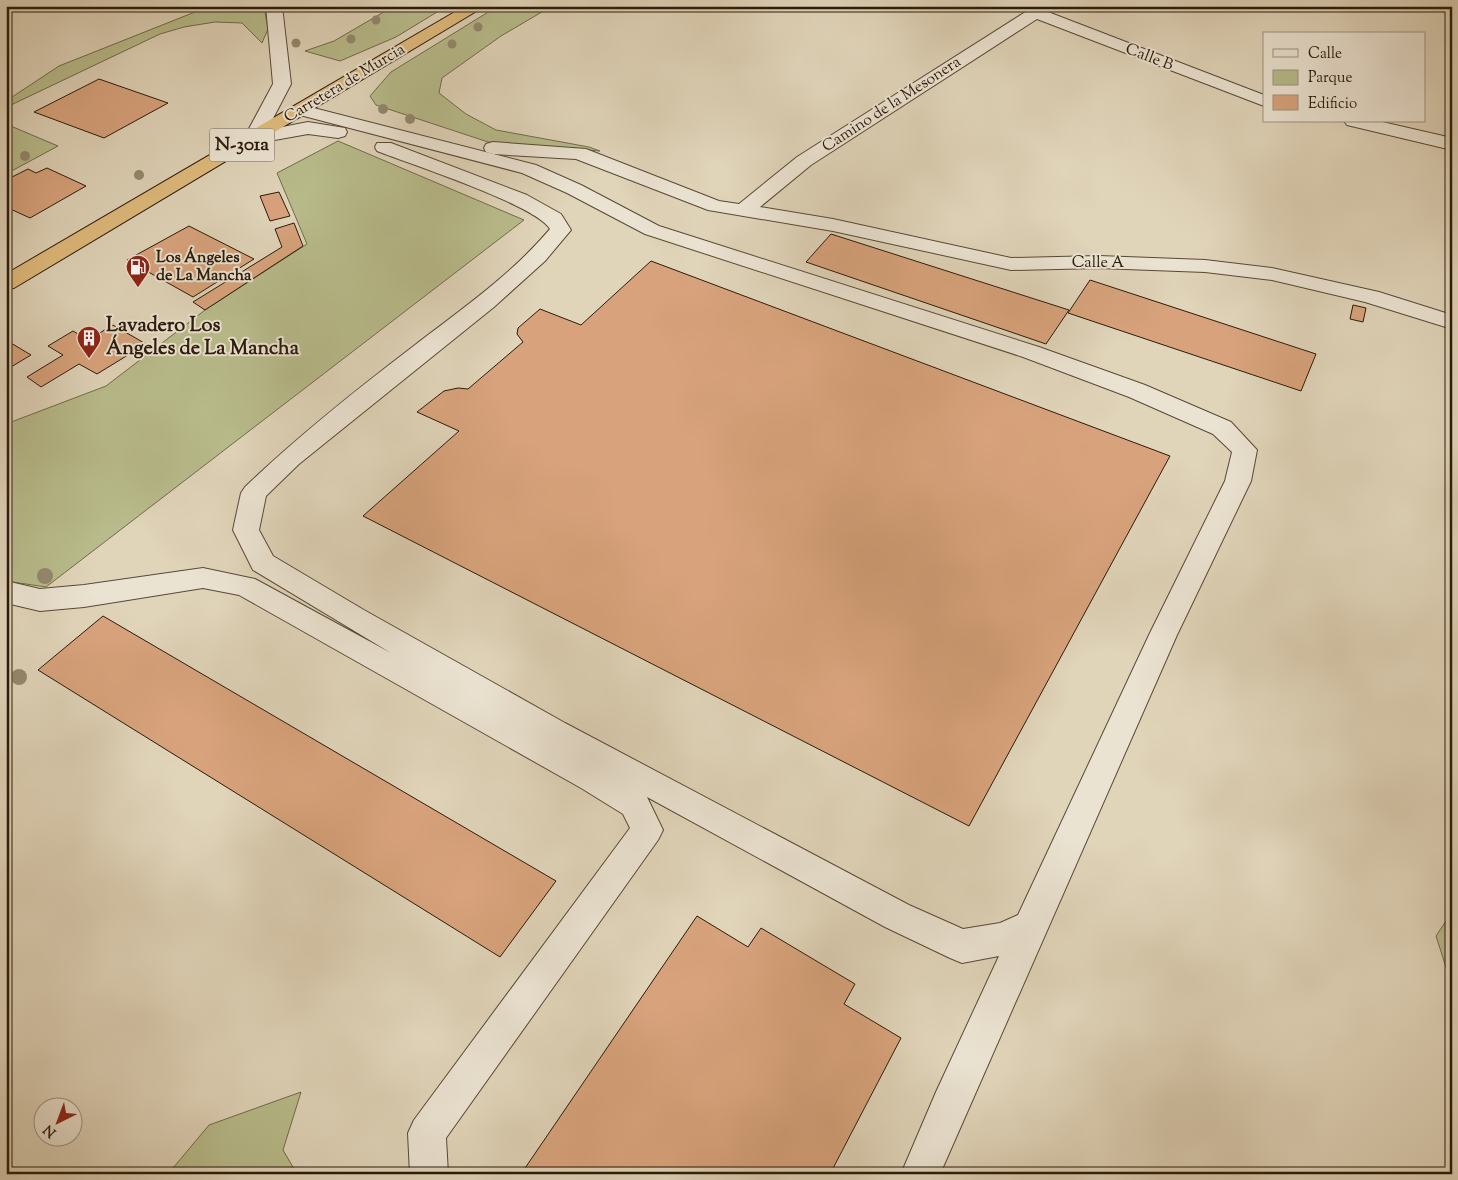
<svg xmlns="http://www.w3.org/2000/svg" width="1458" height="1180" font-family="'Sorts Mill Goudy',serif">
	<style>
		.green { fill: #b8bb8b; stroke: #716b4a }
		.building { fill: #d8a37c; stroke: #2a1b0a }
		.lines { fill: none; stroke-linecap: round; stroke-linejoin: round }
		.minor-casing { stroke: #584936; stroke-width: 2 }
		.highway-casing { stroke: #2a1b0a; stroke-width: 2 }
		.minor { fill: #ebe3d2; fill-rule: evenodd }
		.highway { fill: #e0ba7c; fill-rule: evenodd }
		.tree { fill: #94896e }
		.labels { text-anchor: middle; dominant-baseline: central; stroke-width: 4; stroke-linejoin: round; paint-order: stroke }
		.far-street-label { font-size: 16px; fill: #2a1b0a; stroke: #ebe3d2 }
		.far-poi-label { font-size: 16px; font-weight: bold; fill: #2a1b0a; stroke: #ebe3d2; text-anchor: start }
		.shield { fill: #ebe3d2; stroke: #645746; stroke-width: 1 }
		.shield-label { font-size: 19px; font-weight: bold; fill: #2a1b0a }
		.poi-label { font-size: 20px; font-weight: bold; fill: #2a1b0a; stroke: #ebe3d2; text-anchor: start }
	</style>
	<rect width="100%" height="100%" fill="#e0d4b9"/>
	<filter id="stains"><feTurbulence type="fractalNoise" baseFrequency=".004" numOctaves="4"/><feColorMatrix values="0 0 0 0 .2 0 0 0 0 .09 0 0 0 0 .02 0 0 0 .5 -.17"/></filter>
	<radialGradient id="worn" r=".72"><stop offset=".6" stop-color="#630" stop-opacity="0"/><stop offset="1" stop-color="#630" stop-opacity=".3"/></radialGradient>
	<g class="green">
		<polygon points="210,6 264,6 268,29 262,43 242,23 215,22 184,27 160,34 13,104 6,111 6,101 59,66"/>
		<polygon points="394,6 447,6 396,37 340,61 305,51 334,41"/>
		<polygon points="498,6 552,6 501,36 442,78 439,93 466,114 496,130 589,147 600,151 488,142 376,105 370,96 391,72"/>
		<polygon points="6,124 58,146 6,174"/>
		<polygon points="338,141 524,220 46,587 6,581 6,424 106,386 205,310 307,244 277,173"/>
		<polygon points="1448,918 1452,920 1452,986 1436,936"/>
		<polygon points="301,1092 283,1150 297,1174 168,1174 209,1125"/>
	</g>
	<g class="building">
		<polygon points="99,79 168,103 104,138 34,112"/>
		<polygon points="47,168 86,186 30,218 6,207 6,180 28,169 36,173"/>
		<polygon points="279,192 290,216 270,221 260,196"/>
		<polygon points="294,223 303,246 205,310 193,302 282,247 275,229"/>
		<polygon points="189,226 254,259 193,297 127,260"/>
		<polygon points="831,234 1069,310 1046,344 806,262"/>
		<polygon points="651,261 1170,456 969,826 363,516 459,431 417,412 444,391 458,388 468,389 523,342 517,334 518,328 540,309 581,325"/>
		<polygon points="1090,280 1316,354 1301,391 1068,313"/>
		<polygon points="1353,305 1366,308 1363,322 1350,319"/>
		<polygon points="113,325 146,344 97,374 79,364 41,387 27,377 63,355 48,346 73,331 88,340"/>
		<polygon points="11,343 31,355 6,370 6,346"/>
		<polygon points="103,616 556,881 500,957 38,670"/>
		<polygon points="697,916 748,947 761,928 855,984 844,1004 901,1038 830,1174 521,1174"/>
	</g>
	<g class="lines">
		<defs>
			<g id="minor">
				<polygon points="266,6 282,6 291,84 267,130 308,122 345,128 347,132 345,136 338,138 308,134 253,144 246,142 244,138 273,84"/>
				<polygon points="1035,6 1055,6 1048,12 1264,95 1264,106 1037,19 811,165 760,207 833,219 1011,258 1099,256 1205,260 1272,268 1379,292 1452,315 1452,329 1365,302 1272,280 1205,272 1099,268 1011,270 833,231 708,210 576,159 493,154 486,152 484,148 486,144 493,142 586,149 719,201 739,204 797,157"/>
				<path d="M 302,105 L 536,165 L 581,185 L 659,226 L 1039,347 L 1145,385 L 1231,422 L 1257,450 L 1251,481 L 1177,635 L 940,1174 L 901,1174 L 936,1092 L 999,956 L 962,963 L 950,958 L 885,927 L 647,797 L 663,830 L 658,840 L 446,1138 L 448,1174 L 410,1174 L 408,1133 L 414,1120 L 630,828 L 623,814 L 581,788 L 239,595 L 203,588 L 84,607 L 40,611 L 6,603 L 6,581 L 40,589 L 84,585 L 203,568 L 255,579 L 391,653 L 253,570 L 233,530 L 241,493 L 245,487 C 298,436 356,390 415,345 C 462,309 511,275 550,229 C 536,205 410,164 377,151 L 375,147 L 377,143 L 391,143 L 527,195 L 561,214 L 571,230 L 545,261 L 494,307 L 299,464 L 266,496 L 259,530 L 273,556 L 364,610 L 565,723 L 909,905 L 963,929 L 1000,923 L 1018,915 L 1149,635 L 1225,481 L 1232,452 L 1213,434 L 1129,397 L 1023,357 L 645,234 L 567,193 L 522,173 L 296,114 L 293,110 L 296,106 Z"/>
				<polygon points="1344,121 1378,121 1452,138 1452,150 1347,125"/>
			</g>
			<polygon id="highway" points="465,6 485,6 14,288 6,289 6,274"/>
		</defs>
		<use href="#minor" class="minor-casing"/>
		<use href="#highway" class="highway-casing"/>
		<use href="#minor" class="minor"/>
		<use href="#highway" class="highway"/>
	</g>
	<g class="tree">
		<circle cx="376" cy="20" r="4.5"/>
		<circle cx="478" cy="27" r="4.5"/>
		<circle cx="351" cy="39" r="4.5"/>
		<circle cx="296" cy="43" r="4.5"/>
		<circle cx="452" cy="44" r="4.5"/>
		<circle cx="383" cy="109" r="5"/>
		<circle cx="410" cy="119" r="5"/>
		<circle cx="25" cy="156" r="5"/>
		<circle cx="139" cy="175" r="5"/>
		<circle cx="45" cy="576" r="8"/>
		<circle cx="19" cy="677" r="8"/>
	</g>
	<defs>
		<symbol id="fuel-pin" viewBox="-11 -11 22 30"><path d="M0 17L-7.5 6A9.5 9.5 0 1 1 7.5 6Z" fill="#8f2418" stroke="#ebe3d2"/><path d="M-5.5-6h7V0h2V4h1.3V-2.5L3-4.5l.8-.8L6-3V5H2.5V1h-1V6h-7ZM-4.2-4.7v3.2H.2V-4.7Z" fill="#fff"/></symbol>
		<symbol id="building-pin" viewBox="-11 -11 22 30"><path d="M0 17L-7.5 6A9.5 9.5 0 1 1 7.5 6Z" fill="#8f2418" stroke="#ebe3d2"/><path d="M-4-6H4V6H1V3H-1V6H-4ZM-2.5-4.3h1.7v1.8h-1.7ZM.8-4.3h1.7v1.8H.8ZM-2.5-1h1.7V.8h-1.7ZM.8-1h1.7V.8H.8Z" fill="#fff"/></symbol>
	</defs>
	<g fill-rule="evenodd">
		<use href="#fuel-pin" x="124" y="253" width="28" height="38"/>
		<use href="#building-pin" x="75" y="324" width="28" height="38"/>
	</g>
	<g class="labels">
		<g class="far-street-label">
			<text transform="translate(1149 58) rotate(21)">Calle B</text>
			<text transform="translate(345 84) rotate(-31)">Carretera de Murcia</text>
			<text transform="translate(892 105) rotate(-33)">Camino de la Mesonera</text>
			<text x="1098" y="263">Calle A</text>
		</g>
		<g class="far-poi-label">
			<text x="156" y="258">Los Ángeles<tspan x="156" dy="18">de La Mancha</tspan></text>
		</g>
		<rect class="shield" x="209.5" y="128.5" width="65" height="33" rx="4"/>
		<g class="shield-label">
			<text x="242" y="145">N-301a</text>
		</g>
		<g class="poi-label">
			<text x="106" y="326">Lavadero Los<tspan x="106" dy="23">Ángeles de La Mancha</tspan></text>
		</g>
	</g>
	<rect width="1458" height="1180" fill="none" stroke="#e0d4b9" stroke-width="25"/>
	<rect x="8" y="8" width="1443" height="1165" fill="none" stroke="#2a1b0a" stroke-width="2.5"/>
	<rect x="12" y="12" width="1433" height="1155" fill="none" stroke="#2a1b0a"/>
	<rect x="1263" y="32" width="162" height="90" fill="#ebe3d2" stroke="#9e9382"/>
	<rect x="1273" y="49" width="25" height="8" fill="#ebe3d2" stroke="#9e9382"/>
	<text x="1308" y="58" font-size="15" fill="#2a1b0a">Calle</text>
	<rect x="1273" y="70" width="25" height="15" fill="#b8bb8b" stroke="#9e9382"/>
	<text x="1308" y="82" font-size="15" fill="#2a1b0a">Parque</text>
	<rect x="1273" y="95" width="25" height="15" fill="#d8a37c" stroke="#9e9382"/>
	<text x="1308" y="108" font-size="15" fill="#2a1b0a">Edificio</text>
	<g transform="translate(58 1122) rotate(222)"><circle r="24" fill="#ebe3d2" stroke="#9e9382"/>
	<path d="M0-4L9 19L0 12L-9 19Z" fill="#8f2418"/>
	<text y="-8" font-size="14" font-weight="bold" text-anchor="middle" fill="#2a1b0a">N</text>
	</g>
	<rect width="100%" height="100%" filter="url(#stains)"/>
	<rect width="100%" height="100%" fill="url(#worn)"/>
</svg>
